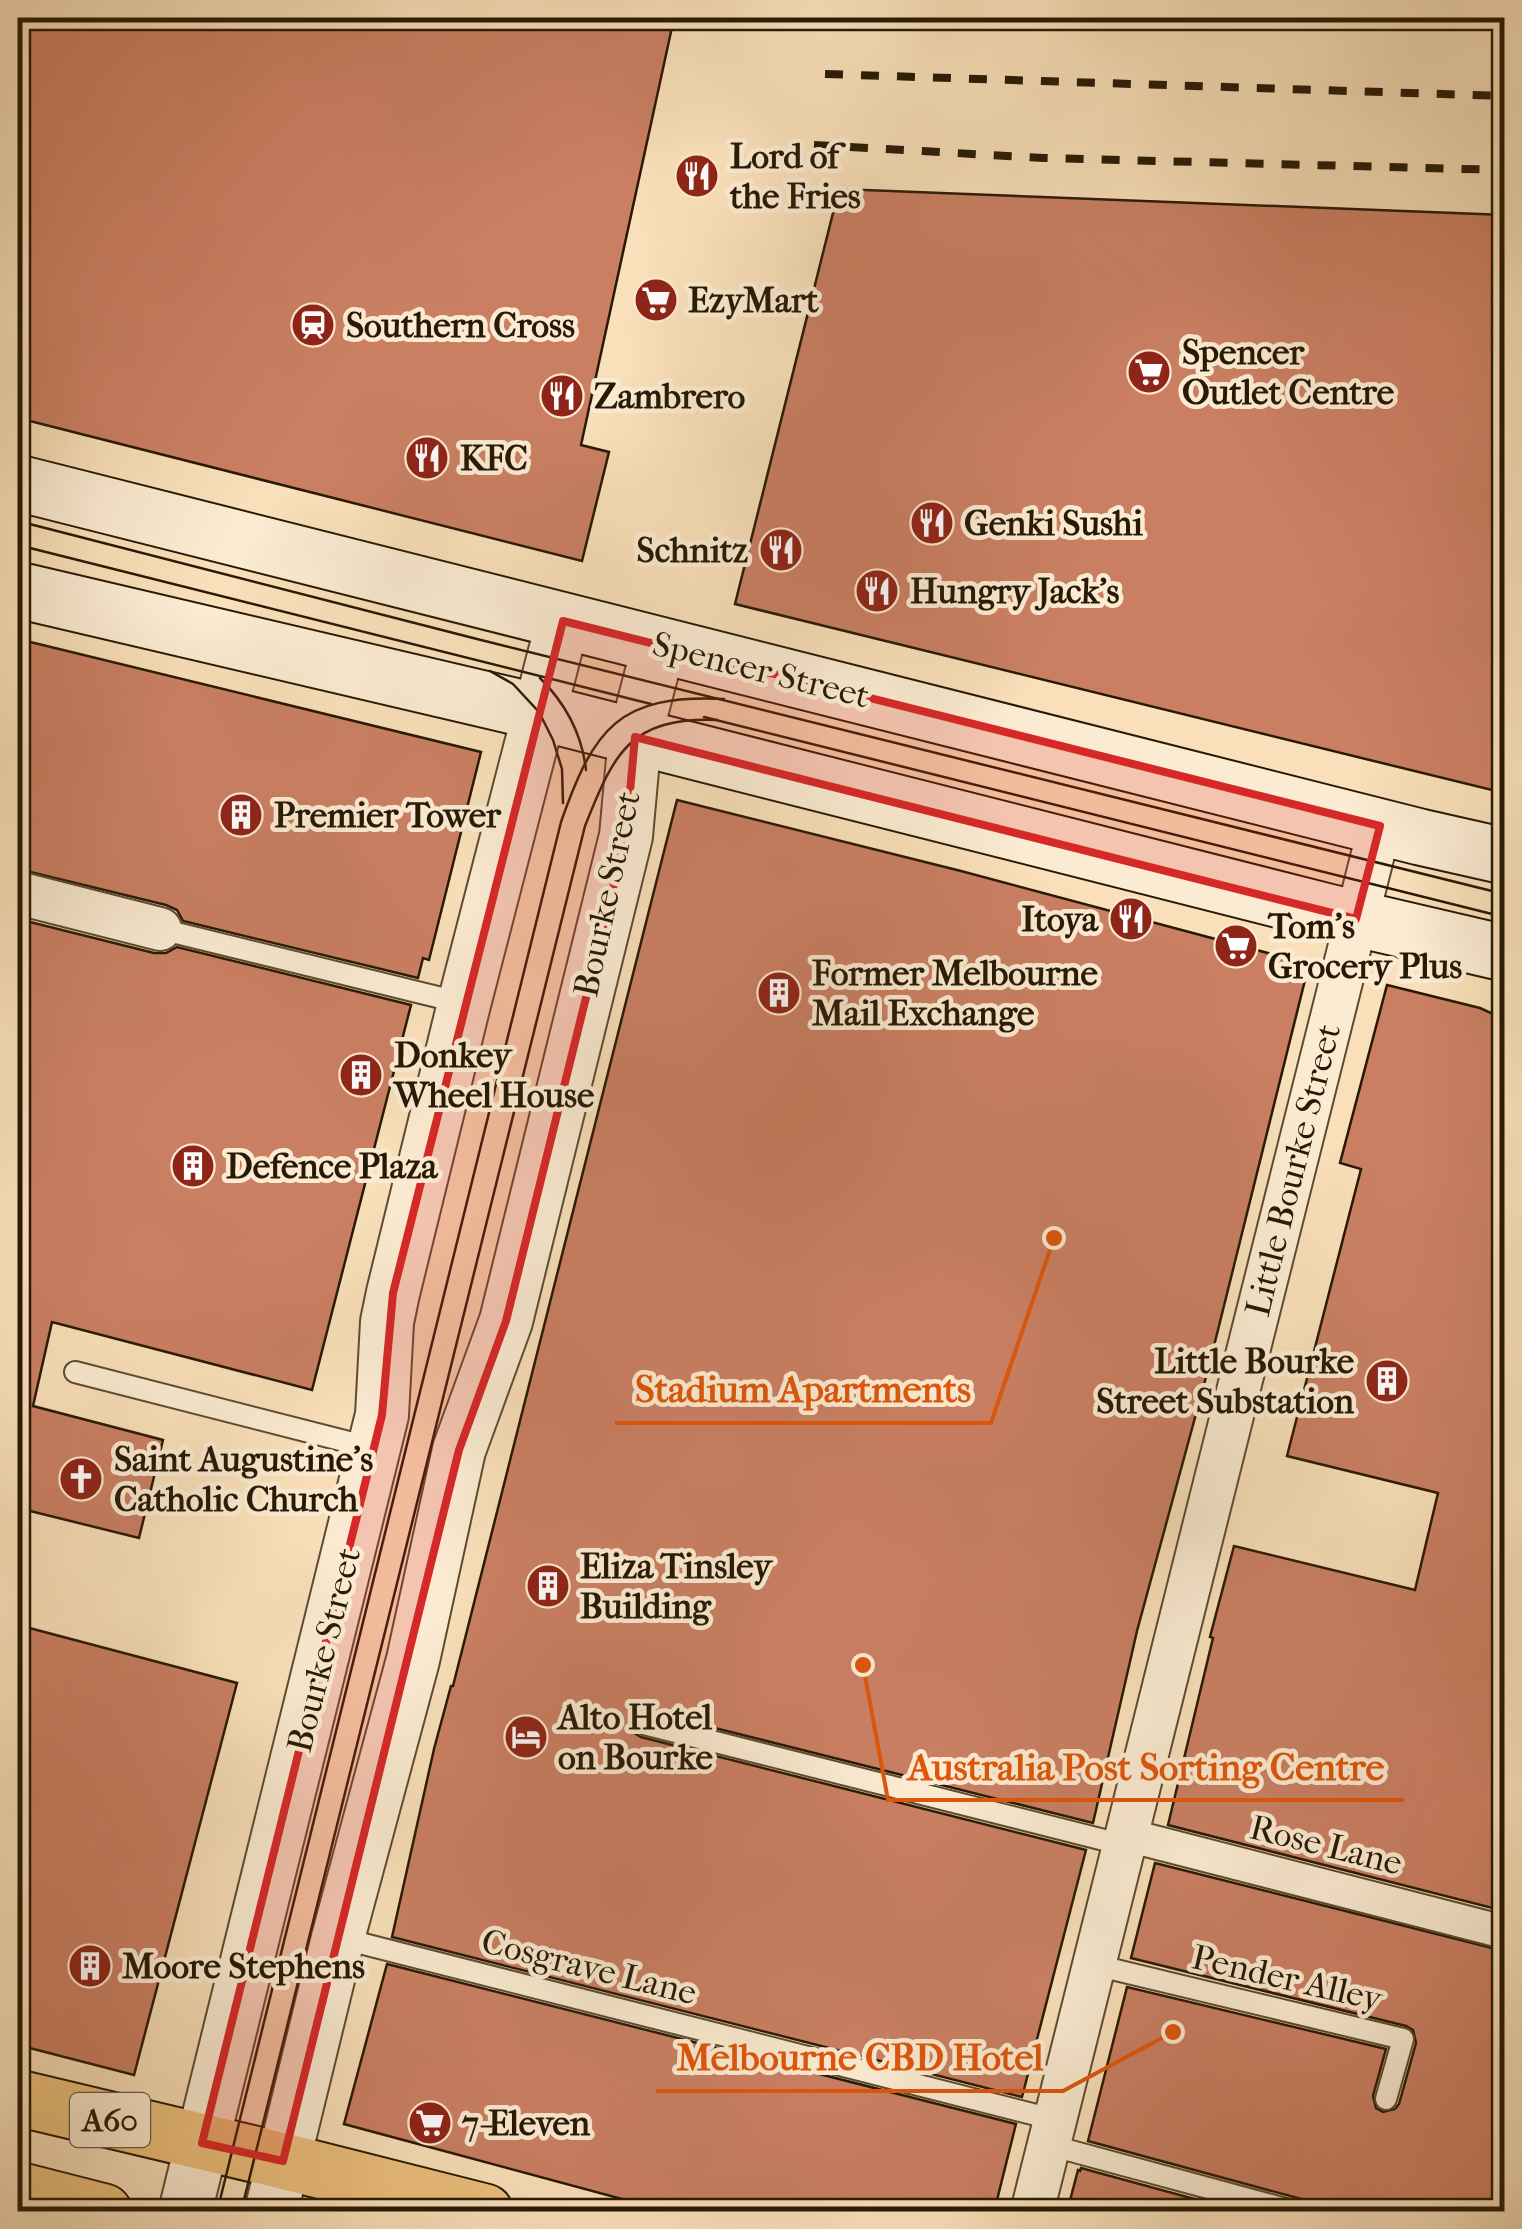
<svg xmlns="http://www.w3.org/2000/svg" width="1522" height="2229" font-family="'IM FELL French Canon',serif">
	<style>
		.building { fill: #ca7f63; stroke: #271905; stroke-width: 2.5 }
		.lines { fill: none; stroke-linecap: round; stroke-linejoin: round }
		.service-casing { stroke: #5c4b32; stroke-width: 24 }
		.pedestrian-casing { stroke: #5c4b32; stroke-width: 36 }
		.minor-casing { stroke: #5c4b32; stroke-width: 46 }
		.tertiary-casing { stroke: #5c4b32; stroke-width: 56 }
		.secondary-casing { stroke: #271905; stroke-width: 59 }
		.trunk-casing { stroke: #271905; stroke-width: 59 }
		.service { stroke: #fbebd2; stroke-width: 20 }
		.pedestrian { stroke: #fbebd2; stroke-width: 32 }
		.minor { stroke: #fbebd2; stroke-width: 42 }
		.tertiary { stroke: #fbebd2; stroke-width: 52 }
		.secondary { stroke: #fbebd2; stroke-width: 55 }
		.trunk { stroke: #ecc07d; stroke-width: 55 }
		.tram { stroke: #271905; stroke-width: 2.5 }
		.rail { stroke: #271905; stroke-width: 8; stroke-dasharray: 18 18; stroke-linecap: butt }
		.marked { fill: #d62828; fill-opacity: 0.2; stroke: #d62828; stroke-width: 8; stroke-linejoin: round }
		.labels { text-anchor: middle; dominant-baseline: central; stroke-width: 9; stroke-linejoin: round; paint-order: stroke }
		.shield { fill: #fbebd2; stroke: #675842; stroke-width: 2.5 }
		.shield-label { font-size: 32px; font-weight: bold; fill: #271905 }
		.poi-label { font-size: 35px; font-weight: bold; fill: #271905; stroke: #fbebd2; text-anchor: start }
		.street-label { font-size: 35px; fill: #271905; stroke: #fbebd2 }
		.leader { fill: none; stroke: #de560c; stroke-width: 4 }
		.callout-dot { fill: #de560c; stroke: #fbebd2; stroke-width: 4 }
		.callout-label { font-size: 38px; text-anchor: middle; font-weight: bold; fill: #de560c; stroke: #fbebd2; stroke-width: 9; stroke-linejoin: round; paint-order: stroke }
	</style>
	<rect width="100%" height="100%" fill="#f9e0ba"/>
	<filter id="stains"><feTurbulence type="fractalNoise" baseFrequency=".002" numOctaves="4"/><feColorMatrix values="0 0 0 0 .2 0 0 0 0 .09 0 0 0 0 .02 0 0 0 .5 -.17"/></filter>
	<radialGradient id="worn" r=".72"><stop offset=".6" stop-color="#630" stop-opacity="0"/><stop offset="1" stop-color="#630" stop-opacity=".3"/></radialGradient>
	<g class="building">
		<polygon points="18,18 674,18 581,445 609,452 582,561 18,418"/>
		<polygon points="839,189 1504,215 1504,793 735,604"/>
		<polygon points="18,639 481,752 429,960 423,958 418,978 183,921 177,910 166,905 18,869"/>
		<polygon points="677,800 961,871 1309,964 1209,1366 1137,1631 1093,1823 647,1711 635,1714 631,1722 634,1733 641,1737 1086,1850 1022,2097 392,1937 434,1749 451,1686 453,1686"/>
		<polygon points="18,919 154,953 166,953 177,947 411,1005 312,1390 52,1322 33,1406 163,1440 139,1538 18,1508"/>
		<polygon points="1387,985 1480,1008 1504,1019 1504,1911 1168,1825 1213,1638 1210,1637 1234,1546 1415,1590 1438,1493 1287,1456 1361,1169 1340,1163"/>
		<polygon points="18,1625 237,1683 134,2075 18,2045"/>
		<polygon points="1155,1863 1504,1951 1504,2212 1310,2212 1307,2203 1301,2199 1088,2141 1127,1987 1386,2049 1373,2096 1376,2108 1383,2112 1395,2109 1399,2104 1416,2043 1413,2030 1406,2026 1131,1958"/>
		<polygon points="387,1964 1016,2124 994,2212 670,2212 344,2124"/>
		<polygon points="1081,2168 1242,2212 1067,2212 1078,2170 1080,2171"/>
	</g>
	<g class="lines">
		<defs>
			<g id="service">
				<polyline points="160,929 462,1003"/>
				<polyline points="75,1372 372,1448"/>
				<polyline points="644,1724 1124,1845"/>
				<polyline points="340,1938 1056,2120"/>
				<polyline points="1095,1965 1403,2039 1386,2099"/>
				<polyline points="1049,2145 1297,2212"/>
			</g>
			<polyline id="pedestrian" points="1127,1835 1504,1932"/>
			<g id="minor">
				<polyline points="18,893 160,929"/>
				<polyline points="1032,2212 1380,826"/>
			</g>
			<g id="tertiary">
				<polyline points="185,2212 382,1415 387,1322 393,1293 464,1004 563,621"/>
				<polyline points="271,2212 338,1938 413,1660 459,1450 506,1321 626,836 635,737 659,645"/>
			</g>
			<g id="secondary">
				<polyline points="18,483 1420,837 1504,856"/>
				<polyline points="18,590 539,712 1328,912 1504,953"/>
			</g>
			<g id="trunk">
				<polyline points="18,2098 283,2161 485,2212"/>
				<polyline points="18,2190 104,2212"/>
			</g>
		</defs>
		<use href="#service" class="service-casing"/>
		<use href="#pedestrian" class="pedestrian-casing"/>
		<use href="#minor" class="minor-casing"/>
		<use href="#tertiary" class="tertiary-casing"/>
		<use href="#secondary" class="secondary-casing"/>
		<use href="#trunk" class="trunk-casing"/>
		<use href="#service" class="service"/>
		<use href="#pedestrian" class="pedestrian"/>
		<use href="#minor" class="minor"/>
		<use href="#tertiary" class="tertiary"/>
		<use href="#secondary" class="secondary"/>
		<use href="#trunk" class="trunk"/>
		<g class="tram">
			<polyline points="18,521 477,639 1504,894"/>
			<polyline points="18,545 651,704"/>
			<polyline points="490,671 513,684 539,712 553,740 562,769 563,803"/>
			<path d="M 540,678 C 565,703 582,734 586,770"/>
			<polyline points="704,717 1504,917"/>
			<path d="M 217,2212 L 561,822 C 594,728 619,694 724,699"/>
			<path d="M 241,2212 L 585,826 C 614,753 630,717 717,720"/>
		</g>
		<g class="rail">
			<polyline points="825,74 1504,96"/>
			<polyline points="814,145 1044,158 1504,170"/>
		</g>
	</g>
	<path class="marked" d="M 563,621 L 1380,826 L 1356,919 L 635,737 L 626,836 L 506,1321 L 459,1450 L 283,2161 L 202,2143 L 382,1415 L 393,1293 Z"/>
	<defs>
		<symbol id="restaurant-disc" viewBox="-11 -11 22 22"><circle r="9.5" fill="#8f2418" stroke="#fbebd2"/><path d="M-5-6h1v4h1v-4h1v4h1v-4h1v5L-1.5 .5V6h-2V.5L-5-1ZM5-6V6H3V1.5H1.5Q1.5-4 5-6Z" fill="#fff"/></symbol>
		<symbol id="supermarket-disc" viewBox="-11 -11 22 22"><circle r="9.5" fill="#8f2418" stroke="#fbebd2"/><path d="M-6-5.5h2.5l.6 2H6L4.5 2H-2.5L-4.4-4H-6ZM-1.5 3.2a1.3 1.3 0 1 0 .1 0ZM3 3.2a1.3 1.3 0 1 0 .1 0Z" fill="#fff"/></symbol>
		<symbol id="station-disc" viewBox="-11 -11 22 22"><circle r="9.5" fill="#8f2418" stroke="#fbebd2"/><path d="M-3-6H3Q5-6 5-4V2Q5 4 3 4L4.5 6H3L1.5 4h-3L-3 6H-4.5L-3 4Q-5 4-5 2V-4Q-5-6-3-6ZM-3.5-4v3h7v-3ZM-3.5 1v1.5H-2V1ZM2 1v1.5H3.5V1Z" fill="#fff"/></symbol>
		<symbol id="building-disc" viewBox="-11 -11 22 22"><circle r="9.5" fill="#8f2418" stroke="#fbebd2"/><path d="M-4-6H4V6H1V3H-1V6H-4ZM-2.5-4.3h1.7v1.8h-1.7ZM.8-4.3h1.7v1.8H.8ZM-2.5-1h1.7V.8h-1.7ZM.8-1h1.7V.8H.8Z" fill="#fff"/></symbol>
		<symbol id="church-disc" viewBox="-11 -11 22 22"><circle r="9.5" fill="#8f2418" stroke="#fbebd2"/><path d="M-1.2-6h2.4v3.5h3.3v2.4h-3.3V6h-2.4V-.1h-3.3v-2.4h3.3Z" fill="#fff"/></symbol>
		<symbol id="hotel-disc" viewBox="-11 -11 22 22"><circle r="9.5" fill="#8f2418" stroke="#fbebd2"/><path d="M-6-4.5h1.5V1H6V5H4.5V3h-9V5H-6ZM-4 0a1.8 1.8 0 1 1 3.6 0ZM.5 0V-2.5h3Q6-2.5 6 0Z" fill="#fff"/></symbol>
	</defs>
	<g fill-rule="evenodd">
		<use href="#restaurant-disc" x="672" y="151" width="50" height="50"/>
		<use href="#supermarket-disc" x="631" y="275" width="50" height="50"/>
		<use href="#station-disc" x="288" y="300" width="50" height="50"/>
		<use href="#supermarket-disc" x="1124" y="347" width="50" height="50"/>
		<use href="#restaurant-disc" x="537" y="371" width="50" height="50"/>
		<use href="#restaurant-disc" x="402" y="433" width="50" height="50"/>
		<use href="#restaurant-disc" x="907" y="498" width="50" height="50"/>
		<use href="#restaurant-disc" x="756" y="525" width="50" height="50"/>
		<use href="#restaurant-disc" x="852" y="566" width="50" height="50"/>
		<use href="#building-disc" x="216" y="790" width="50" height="50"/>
		<use href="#restaurant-disc" x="1106" y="894" width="50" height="50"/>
		<use href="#supermarket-disc" x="1211" y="921" width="50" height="50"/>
		<use href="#building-disc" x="754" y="968" width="50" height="50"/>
		<use href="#building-disc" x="336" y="1050" width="50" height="50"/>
		<use href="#building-disc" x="168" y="1141" width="50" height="50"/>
		<use href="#building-disc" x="1362" y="1356" width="50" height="50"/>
		<use href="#church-disc" x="56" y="1454" width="50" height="50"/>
		<use href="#building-disc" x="523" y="1561" width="50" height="50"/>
		<use href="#hotel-disc" x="501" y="1712" width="50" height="50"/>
		<use href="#building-disc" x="65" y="1941" width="50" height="50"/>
		<use href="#supermarket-disc" x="405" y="2098" width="50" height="50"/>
	</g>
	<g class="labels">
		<rect class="shield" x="70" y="2093" width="80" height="54" rx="8"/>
		<g class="shield-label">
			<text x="110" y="2120">A60</text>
		</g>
		<g class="poi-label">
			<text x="730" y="156">Lord of<tspan x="730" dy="40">the Fries</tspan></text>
			<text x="688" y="300">EzyMart</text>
			<text x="346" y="325">Southern Cross</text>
			<text x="1182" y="352">Spencer<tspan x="1182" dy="40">Outlet Centre</tspan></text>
			<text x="594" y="396">Zambrero</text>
			<text x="460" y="458">KFC</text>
			<text x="964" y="523">Genki Sushi</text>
			<text x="748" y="550" text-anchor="end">Schnitz</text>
			<text x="910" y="591">Hungry Jack's</text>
			<text x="274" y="815">Premier Tower</text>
			<text x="1098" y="919" text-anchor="end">Itoya</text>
			<text x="1268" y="926">Tom's<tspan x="1268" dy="40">Grocery Plus</tspan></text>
			<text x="812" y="973">Former Melbourne<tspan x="812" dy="40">Mail Exchange</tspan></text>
			<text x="394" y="1055">Donkey<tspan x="394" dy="40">Wheel House</tspan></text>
			<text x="226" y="1166">Defence Plaza</text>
			<text x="1354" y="1361" text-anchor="end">Little Bourke<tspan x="1354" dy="40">Street Substation</tspan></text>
			<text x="114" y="1459">Saint Augustine's<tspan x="114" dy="40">Catholic Church</tspan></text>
			<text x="580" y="1566">Eliza Tinsley<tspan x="580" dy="40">Building</tspan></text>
			<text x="558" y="1717">Alto Hotel<tspan x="558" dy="40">on Bourke</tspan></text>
			<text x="122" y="1966">Moore Stephens</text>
			<text x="462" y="2123">7-Eleven</text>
		</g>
		<g class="street-label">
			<text transform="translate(761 670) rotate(14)">Spencer Street</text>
			<text transform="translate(607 894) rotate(-78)">Bourke Street</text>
			<text transform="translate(1293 1170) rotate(-76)">Little Bourke Street</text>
			<text transform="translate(324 1650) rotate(-76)">Bourke Street</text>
			<text transform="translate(1326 1845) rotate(14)">Rose Lane</text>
			<text transform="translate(589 1967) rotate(14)">Cosgrave Lane</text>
			<text transform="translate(1287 1978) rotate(13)">Pender Alley</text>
		</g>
	</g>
	<path class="leader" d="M1054 1238L991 1423H615M863 1665L888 1800H1404M1173 2032L1063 2091H656"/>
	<g class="callout-dot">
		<circle cx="1054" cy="1238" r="10"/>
		<circle cx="863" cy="1665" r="10"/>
		<circle cx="1173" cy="2032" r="10"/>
	</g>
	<g class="callout-label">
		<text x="803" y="1402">Stadium Apartments</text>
		<text x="1146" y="1780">Australia Post Sorting Centre</text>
		<text x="860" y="2070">Melbourne CBD Hotel</text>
	</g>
	<rect width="1522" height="2229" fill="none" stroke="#f9e0ba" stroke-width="60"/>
	<rect x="20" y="20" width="1482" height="2189" fill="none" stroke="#271905" stroke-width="5"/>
	<rect x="30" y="30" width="1462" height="2169" fill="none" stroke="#271905" stroke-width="2.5"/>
	<rect width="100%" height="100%" filter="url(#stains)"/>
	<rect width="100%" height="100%" fill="url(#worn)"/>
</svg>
